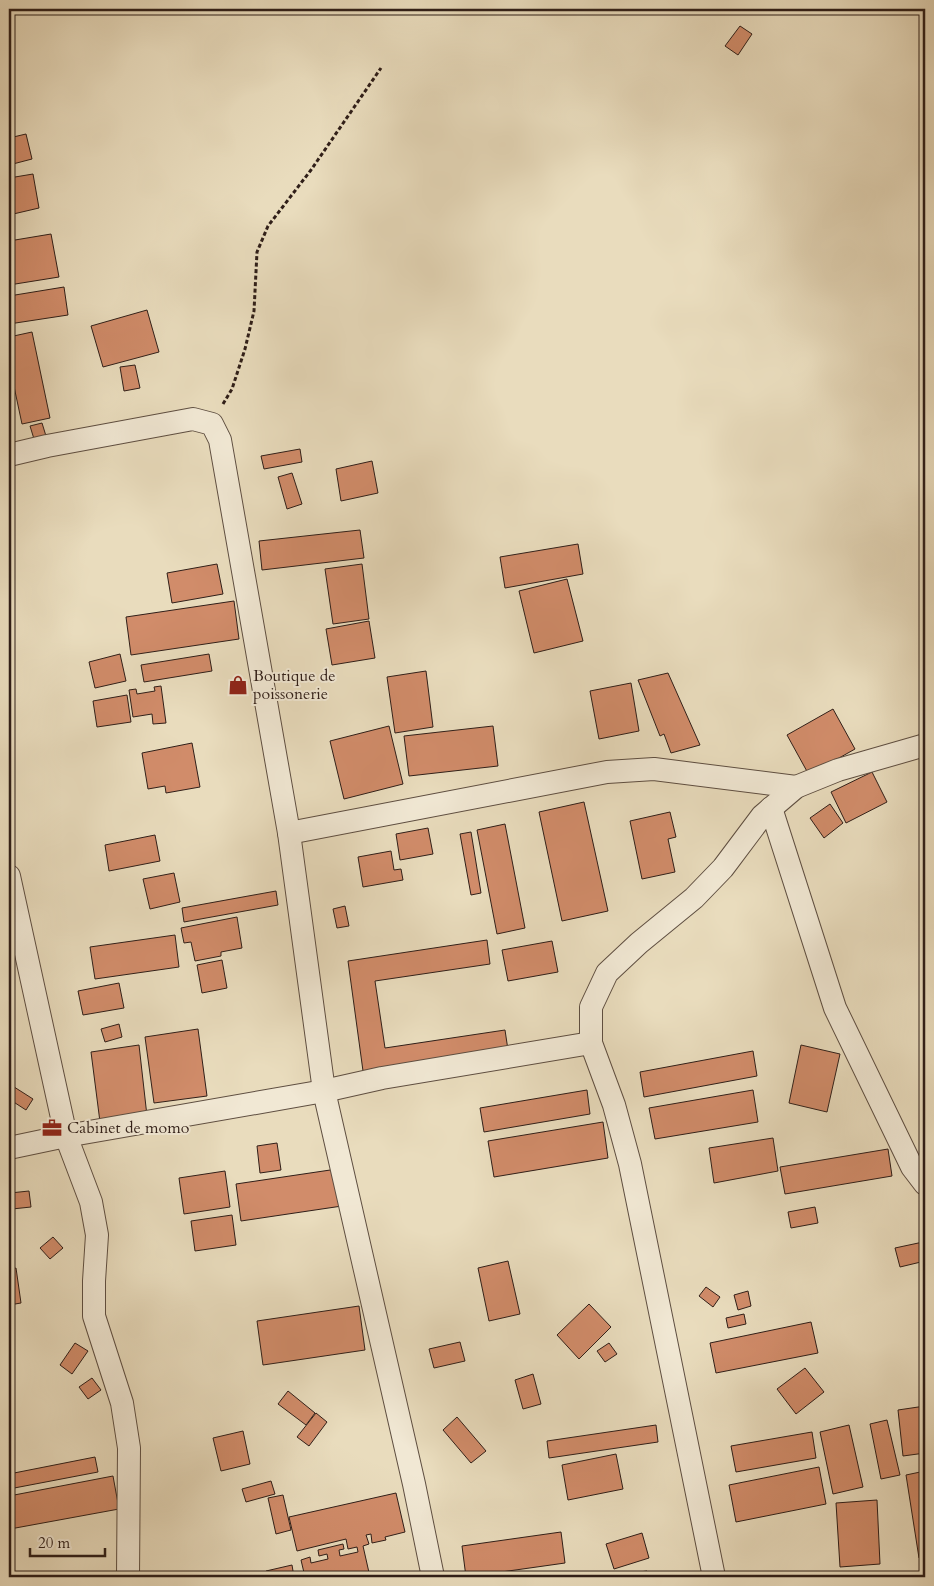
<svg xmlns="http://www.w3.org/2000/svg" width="934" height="1586" font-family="Cardo,serif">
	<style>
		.building { fill: #d18c6a; stroke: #2f1e18 }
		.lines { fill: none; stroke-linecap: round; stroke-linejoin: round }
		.minor-casing { stroke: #5e4e41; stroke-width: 24 }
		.path { stroke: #2f1e18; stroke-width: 3; stroke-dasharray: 4 2.5; stroke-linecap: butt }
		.minor { stroke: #f1e8d4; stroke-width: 22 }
		.labels { text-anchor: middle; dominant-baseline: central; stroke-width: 4; stroke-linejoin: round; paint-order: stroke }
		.poi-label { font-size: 16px; fill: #2f1e18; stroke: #f1e8d4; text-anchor: start }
	</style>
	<rect width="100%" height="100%" fill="#e9dcbd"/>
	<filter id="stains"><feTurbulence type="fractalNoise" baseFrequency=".004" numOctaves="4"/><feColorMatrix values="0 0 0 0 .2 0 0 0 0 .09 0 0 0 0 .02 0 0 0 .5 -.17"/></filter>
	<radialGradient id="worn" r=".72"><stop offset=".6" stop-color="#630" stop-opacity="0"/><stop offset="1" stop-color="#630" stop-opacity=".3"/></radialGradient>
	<g class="building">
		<polygon points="740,26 752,34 738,55 725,46"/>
		<polygon points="26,134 32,159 9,165 9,138"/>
		<polygon points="33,174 39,208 9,215 9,178"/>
		<polygon points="51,234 59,277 9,285 9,241"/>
		<polygon points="64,287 68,315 9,324 9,296"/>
		<polygon points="147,310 159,352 103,367 91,326"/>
		<polygon points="32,332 50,418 22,424 9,363 9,337"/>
		<polygon points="135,365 140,388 124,391 120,367"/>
		<polygon points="42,423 46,436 34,439 30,426"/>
		<polygon points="300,449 302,462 264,469 261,456"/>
		<polygon points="372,461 378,493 341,501 336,469"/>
		<polygon points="292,473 302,504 287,509 278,477"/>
		<polygon points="360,530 364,558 262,570 259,541"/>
		<polygon points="578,544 583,574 505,588 500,557"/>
		<polygon points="217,564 223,594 172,603 167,573"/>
		<polygon points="362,564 369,619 333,624 325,569"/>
		<polygon points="567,579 583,641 534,653 519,591"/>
		<polygon points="234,601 239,639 131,655 126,617"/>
		<polygon points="369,621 375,658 332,665 326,629"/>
		<polygon points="120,654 126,681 95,688 89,662"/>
		<polygon points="209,654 212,671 144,682 141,665"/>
		<polygon points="426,671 433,727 395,733 387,677"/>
		<polygon points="668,673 700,745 671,753 664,734 660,736 638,680"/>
		<polygon points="631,683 639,731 599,739 590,691"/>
		<polygon points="161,686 166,723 153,724 152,714 133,717 129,690 136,689 137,694 155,691 154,687"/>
		<polygon points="127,695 131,722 97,727 93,701"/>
		<polygon points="833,709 855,749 809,775 787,735"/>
		<polygon points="389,726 403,784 344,799 330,741"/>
		<polygon points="493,726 498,766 409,776 404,736"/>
		<polygon points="192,743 200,787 166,793 165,786 148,789 142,753"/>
		<polygon points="872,772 887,802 846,823 831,792"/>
		<polygon points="584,802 608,911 562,921 539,812"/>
		<polygon points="830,804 843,823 824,838 810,818"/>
		<polygon points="670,812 676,837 668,839 675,872 642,879 630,821"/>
		<polygon points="505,824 525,928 497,934 477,830"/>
		<polygon points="428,828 433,854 400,860 396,834"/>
		<polygon points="471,832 481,893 471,895 460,834"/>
		<polygon points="155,835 160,861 109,871 105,845"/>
		<polygon points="391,851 394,870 401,869 403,880 363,887 358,857"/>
		<polygon points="174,873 180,902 150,909 143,879"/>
		<polygon points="276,891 278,905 184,922 182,908"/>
		<polygon points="345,906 349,926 337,928 333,909"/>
		<polygon points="237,917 242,948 221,952 221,956 195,961 191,942 184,943 181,928"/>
		<polygon points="175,935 179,967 95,979 90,947"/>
		<polygon points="487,940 490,964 375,981 385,1048 505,1030 508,1050 363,1071 348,961"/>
		<polygon points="552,941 558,972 508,981 502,950"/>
		<polygon points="222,960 227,988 202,993 197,965"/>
		<polygon points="119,983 124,1008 83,1015 78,991"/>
		<polygon points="119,1024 122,1037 105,1042 101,1029"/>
		<polygon points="198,1029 207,1096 154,1103 145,1037"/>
		<polygon points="139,1045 147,1116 100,1122 91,1052"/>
		<polygon points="801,1045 840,1054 827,1112 789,1103"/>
		<polygon points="753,1051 757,1076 644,1097 640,1072"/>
		<polygon points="11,1085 33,1099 26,1110 9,1099 9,1088"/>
		<polygon points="587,1090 590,1114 484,1132 480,1108"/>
		<polygon points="753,1090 758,1122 655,1139 649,1108"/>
		<polygon points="603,1122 608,1158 494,1177 488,1141"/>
		<polygon points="773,1138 778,1171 714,1183 709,1148"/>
		<polygon points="277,1143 281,1170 260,1173 257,1146"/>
		<polygon points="888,1149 892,1176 785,1194 780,1167"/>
		<polygon points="337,1169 342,1206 241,1221 236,1184"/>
		<polygon points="225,1171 230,1207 184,1214 179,1178"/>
		<polygon points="29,1191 31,1207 12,1209 10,1193"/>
		<polygon points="815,1207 818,1223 791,1228 788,1212"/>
		<polygon points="232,1215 236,1245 195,1251 191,1221"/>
		<polygon points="53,1237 63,1248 50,1259 40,1248"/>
		<polygon points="923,1242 925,1261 900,1267 895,1248"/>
		<polygon points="508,1261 520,1314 489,1321 478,1268"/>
		<polygon points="16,1268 21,1303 9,1305 9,1270"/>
		<polygon points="706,1287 720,1297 713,1307 699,1296"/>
		<polygon points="748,1291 751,1306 738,1310 734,1295"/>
		<polygon points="589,1304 611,1327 579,1359 557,1335"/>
		<polygon points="359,1306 365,1350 263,1365 257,1321"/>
		<polygon points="744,1314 746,1324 728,1328 726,1318"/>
		<polygon points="811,1322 818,1353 716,1373 710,1343"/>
		<polygon points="460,1342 465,1361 434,1368 429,1349"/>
		<polygon points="75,1343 88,1351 72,1374 60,1365"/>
		<polygon points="609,1343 617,1354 605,1362 597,1351"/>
		<polygon points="805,1368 824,1392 796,1414 777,1389"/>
		<polygon points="533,1374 541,1404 523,1409 515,1380"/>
		<polygon points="92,1378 101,1390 88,1399 79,1387"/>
		<polygon points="288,1391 315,1413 306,1425 278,1404"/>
		<polygon points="925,1406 925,1453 903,1456 898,1410"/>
		<polygon points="316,1413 327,1422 309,1446 297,1437"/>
		<polygon points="457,1417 486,1451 471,1463 443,1430"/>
		<polygon points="887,1420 900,1475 881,1479 870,1424"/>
		<polygon points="656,1425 658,1442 549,1458 547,1441"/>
		<polygon points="849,1425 863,1487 833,1494 820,1432"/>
		<polygon points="243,1431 250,1464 221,1471 213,1438"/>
		<polygon points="812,1432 816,1458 736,1472 731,1446"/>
		<polygon points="616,1454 623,1489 568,1500 562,1465"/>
		<polygon points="95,1457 98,1472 9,1489 9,1474"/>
		<polygon points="819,1467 826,1504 736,1522 729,1485"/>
		<polygon points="925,1471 925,1557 919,1558 906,1475"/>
		<polygon points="113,1476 119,1509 10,1529 9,1496"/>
		<polygon points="271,1481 275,1494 246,1502 242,1489"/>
		<polygon points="396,1493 405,1532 385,1537 386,1540 372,1543 371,1534 366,1535 369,1544 363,1546 370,1577 305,1577 301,1560 310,1557 311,1563 328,1559 327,1554 319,1556 318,1550 343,1544 344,1549 339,1550 340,1556 358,1552 357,1547 348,1549 346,1539 297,1551 289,1517"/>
		<polygon points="283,1495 291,1530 276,1534 268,1498"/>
		<polygon points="877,1500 880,1564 840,1567 836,1503"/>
		<polygon points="561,1532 565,1563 466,1577 462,1546"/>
		<polygon points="642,1533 649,1558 614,1569 606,1544"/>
		<polygon points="292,1565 294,1577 267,1577 266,1571"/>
		<polygon points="647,1571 648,1577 599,1577"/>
	</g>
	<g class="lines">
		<defs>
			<g id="minor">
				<polyline points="9,455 47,446 193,419 212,424 220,440 289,833 324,1091 414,1484 433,1577"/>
				<polyline points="771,808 835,1008 912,1167 925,1184"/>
				<polyline points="289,833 607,772 654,769 796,787"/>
				<polyline points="9,876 66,1136 91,1202 97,1235 94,1281 94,1316 122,1403 129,1448 128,1577"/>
				<polyline points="9,1148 66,1136 324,1091 382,1078 591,1043"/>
				<polyline points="714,1577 630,1164 614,1105 591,1043 591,1007 607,973 639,943 694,898 723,868 762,816 796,787 838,770 925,745"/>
			</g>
		</defs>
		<use href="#minor" class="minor-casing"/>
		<polyline class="path" points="223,404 232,389 245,349 254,311 257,252 268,226 311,170 381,68"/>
		<use href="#minor" class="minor"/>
	</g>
	<defs>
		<symbol id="shop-bare" viewBox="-9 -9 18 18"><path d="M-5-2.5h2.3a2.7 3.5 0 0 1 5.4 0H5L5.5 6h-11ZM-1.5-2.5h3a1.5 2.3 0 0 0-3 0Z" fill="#8f2418" stroke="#f1e8d4" stroke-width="2.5" paint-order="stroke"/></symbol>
		<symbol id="office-bare" viewBox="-9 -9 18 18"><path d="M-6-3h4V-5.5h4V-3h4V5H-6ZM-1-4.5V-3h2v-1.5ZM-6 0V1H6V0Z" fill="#8f2418" stroke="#f1e8d4" stroke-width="2.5" paint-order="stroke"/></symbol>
	</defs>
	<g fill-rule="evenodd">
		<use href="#shop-bare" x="224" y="671" width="28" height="28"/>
		<use href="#office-bare" x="38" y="1114" width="28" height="28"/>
	</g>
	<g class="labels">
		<g class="poi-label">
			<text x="253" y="676">Boutique de<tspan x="253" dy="18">poissonerie</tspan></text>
			<text x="67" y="1128">Cabinet de momo</text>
		</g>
	</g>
	<rect width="934" height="1586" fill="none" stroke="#e9dcbd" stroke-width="30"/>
	<rect x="10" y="10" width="914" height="1566" fill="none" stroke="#2f1e18" stroke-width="2.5"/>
	<rect x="15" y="15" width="904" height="1556" fill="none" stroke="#2f1e18"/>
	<path d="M30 1548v8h75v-8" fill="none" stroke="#2f1e18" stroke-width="2.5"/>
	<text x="38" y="1548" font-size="15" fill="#2f1e18" stroke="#f1e8d4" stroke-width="4" paint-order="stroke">20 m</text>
	<rect width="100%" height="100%" filter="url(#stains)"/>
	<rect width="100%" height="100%" fill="url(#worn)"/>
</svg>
